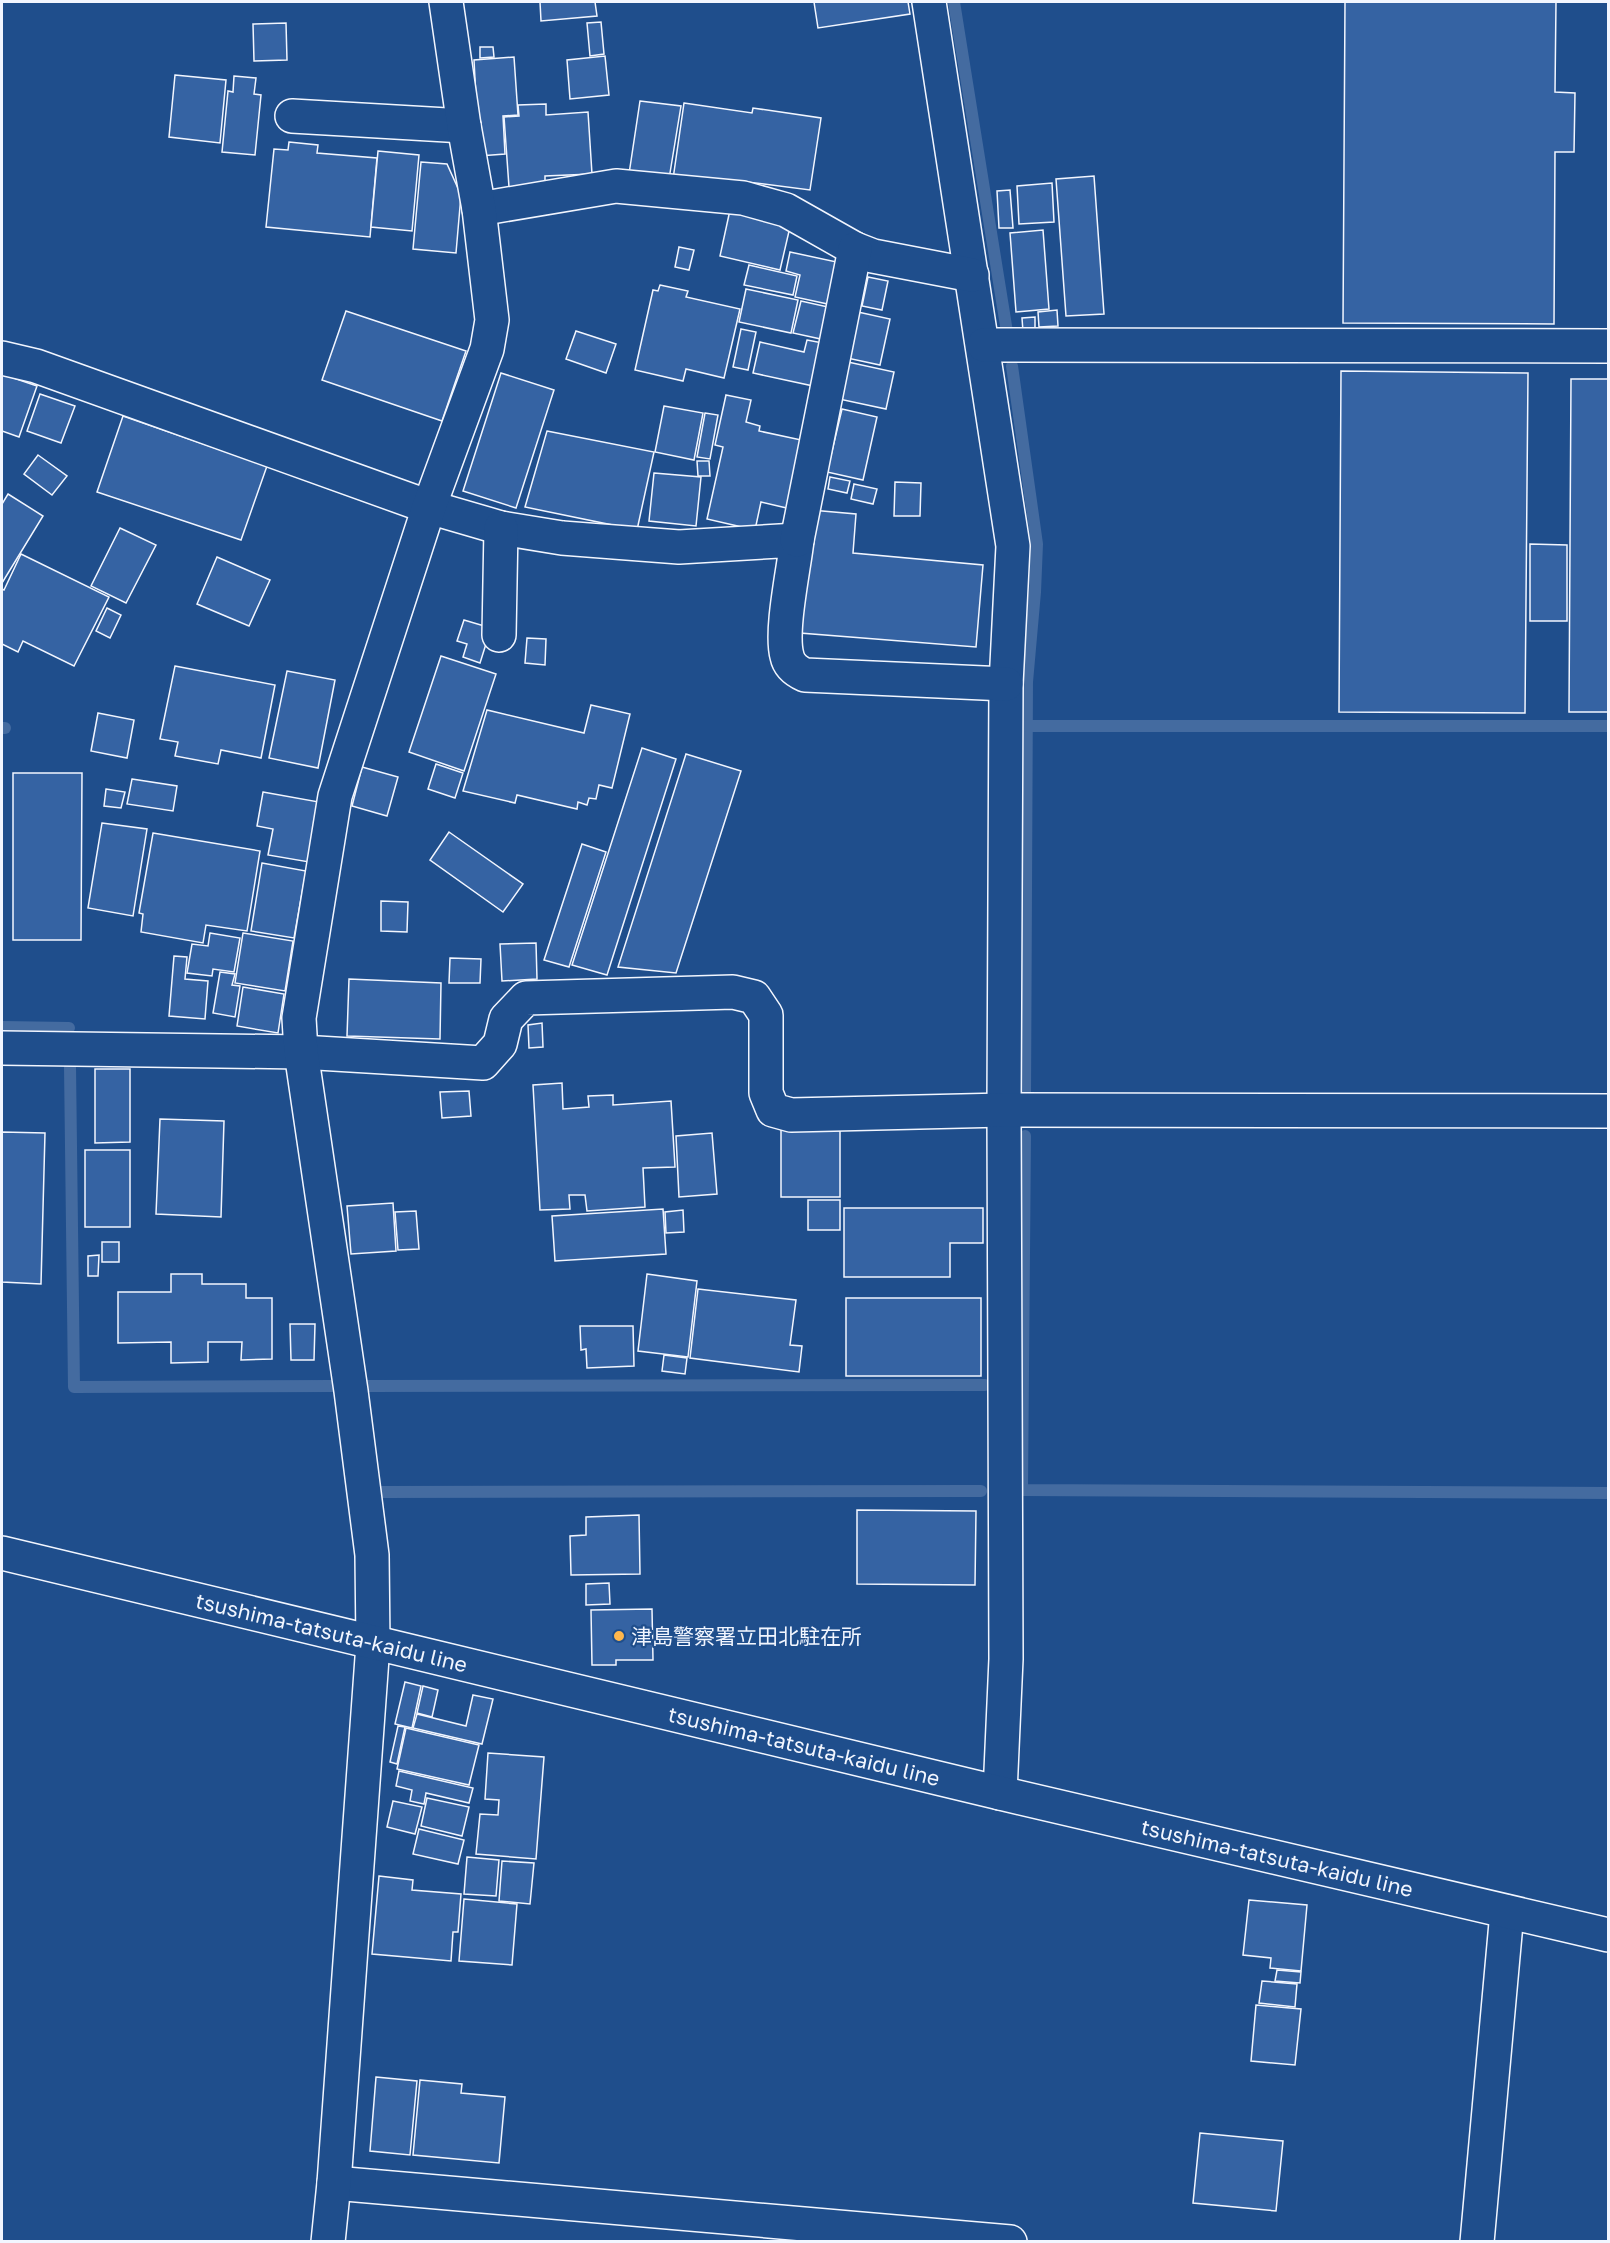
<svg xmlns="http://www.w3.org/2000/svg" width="1610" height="2243" font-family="'Golos Text','Noto Sans JP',sans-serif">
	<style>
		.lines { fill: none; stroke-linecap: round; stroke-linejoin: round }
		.stream { stroke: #446ba0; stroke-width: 12 }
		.building { fill: #3563a3; stroke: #f2f6ff; stroke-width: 1.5 }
		.minor-casing { stroke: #f2f6ff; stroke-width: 36 }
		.major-casing { stroke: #f2f6ff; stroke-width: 36 }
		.minor { stroke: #1f4e8c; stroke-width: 33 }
		.major { stroke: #1f4e8c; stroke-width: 33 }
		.poi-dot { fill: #ffb74d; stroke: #1f4e8c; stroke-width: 2 }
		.labels { text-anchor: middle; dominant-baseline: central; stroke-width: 4.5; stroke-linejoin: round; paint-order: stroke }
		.street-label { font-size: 21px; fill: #f2f6ff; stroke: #1f4e8c }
		.poi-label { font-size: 21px; fill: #f2f6ff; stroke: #1f4e8c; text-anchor: start }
	</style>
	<rect width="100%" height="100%" fill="#1f4e8c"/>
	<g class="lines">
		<g class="stream">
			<polyline points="954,2 1007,332"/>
			<polyline points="1012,366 1037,544 1035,592 1027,682 1025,1098"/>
			<polyline points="1027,726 1608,726"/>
			<polyline points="2,728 5,728"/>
			<polyline points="2,1027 69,1028"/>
			<polyline points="70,1066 74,1387 334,1386"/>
			<polyline points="1025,1136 1022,1490 1608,1493"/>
			<polyline points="364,1386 985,1385"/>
			<polyline points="378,1492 981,1491"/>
		</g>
	</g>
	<g class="building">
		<polygon points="540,2 595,2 597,16 541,21"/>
		<polygon points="814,2 908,2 910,14 818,28"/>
		<polygon points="1345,2 1556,2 1555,92 1575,93 1574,152 1555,152 1554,324 1343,323"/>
		<polygon points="601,22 604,54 590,56 587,23"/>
		<polygon points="286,23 287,60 254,61 253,24"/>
		<polygon points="480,47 493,47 494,57 480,58"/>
		<polygon points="605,56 609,95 570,99 567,60"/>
		<polygon points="514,57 518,115 503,116 505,154 479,156 474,60"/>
		<polygon points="175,75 226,80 220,143 169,137"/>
		<polygon points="234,76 256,78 254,94 261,95 255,155 222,152 228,91 233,92"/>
		<polygon points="640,101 681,106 669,179 629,174"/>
		<polygon points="684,103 752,113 753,108 821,118 810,190 748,182 747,190 673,179"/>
		<polygon points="546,104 546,115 588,112 592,174 545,176 545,185 509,187 504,117 519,116 518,105"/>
		<polygon points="289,142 318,145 317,153 377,158 370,237 266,227 274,149 288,150"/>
		<polygon points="378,151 419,155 412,231 371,227"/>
		<polygon points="421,162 447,164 461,195 456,253 413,249"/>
		<polygon points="1094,176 1104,314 1066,316 1056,179"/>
		<polygon points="1052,183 1054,222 1019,224 1017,186"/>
		<polygon points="1010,190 1013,228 999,228 997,191"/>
		<polygon points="730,210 790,227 780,270 720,256"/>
		<polygon points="1043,230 1049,309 1016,312 1010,233"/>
		<polygon points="679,247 694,250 689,270 675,267"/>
		<polygon points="790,252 846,264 837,306 795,297 800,275 786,271"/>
		<polygon points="749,265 797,276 793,295 744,285"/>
		<polygon points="868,277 888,281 882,310 862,306"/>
		<polygon points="660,285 688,291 686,297 740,309 724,378 686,369 683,381 635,370 653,290 658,291"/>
		<polygon points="746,289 798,300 791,333 739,322"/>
		<polygon points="801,301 837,309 830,341 793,333"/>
		<polygon points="1057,310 1058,326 1039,327 1038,312"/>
		<polygon points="346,311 466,351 442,421 322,380"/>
		<polygon points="858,312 890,319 880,365 847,358"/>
		<polygon points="1035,317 1035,331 1023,332 1022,318"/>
		<polygon points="741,329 756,332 748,370 733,367"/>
		<polygon points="576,331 616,344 606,373 566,359"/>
		<polygon points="807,340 828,344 818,387 753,373 760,342 804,352"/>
		<polygon points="848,362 894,372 886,409 839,399"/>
		<polygon points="1341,371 1528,373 1525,713 1339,712"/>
		<polygon points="501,373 554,390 516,508 463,491"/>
		<polygon points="2,374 37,386 19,437 2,431"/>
		<polygon points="1571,379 1608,379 1608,712 1569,712"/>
		<polygon points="40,394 75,406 61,443 27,431"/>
		<polygon points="726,395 751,400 746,422 760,426 759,431 806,441 791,509 761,502 755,530 707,519 723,447 715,445"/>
		<polygon points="664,406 703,413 694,460 655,452"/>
		<polygon points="842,409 877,417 863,480 827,472"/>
		<polygon points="705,413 718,415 710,459 697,457"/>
		<polygon points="123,416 267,466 241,540 97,492"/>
		<polygon points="547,431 654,452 637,530 525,507"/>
		<polygon points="38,455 67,476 52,495 24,474"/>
		<polygon points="697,461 709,461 710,476 698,476"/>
		<polygon points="654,473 701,477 696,526 649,521"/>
		<polygon points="830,477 850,481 847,493 828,489"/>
		<polygon points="895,482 921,483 920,516 894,516"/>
		<polygon points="854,484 877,489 873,504 851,499"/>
		<polygon points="8,494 43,516 2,583 2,504"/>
		<polygon points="811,510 856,514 853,553 983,565 976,647 800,633"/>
		<polygon points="120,528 156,545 126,603 91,586"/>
		<polygon points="1530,544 1567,545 1567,621 1530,621"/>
		<polygon points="21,554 109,597 74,666 23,641 18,652 2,644 2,589 4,590"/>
		<polygon points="217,557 270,580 249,626 197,604"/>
		<polygon points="107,608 121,615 110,638 96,631"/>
		<polygon points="464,620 491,628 480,663 463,657 467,644 457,641"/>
		<polygon points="527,638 546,639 545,665 525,663"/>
		<polygon points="441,656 496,674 464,771 409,752"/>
		<polygon points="175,666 275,685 261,758 221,750 218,764 175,756 178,742 160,739"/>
		<polygon points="287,671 335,680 318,768 269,758"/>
		<polygon points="591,705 630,714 612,788 599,785 596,799 589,798 587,805 578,802 577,809 517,795 515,803 463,791 487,710 584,733"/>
		<polygon points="98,713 134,720 127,758 91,751"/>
		<polygon points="642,748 676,759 607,975 572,965"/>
		<polygon points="686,754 741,771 676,973 618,967"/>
		<polygon points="436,764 463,773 455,798 428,789"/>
		<polygon points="362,767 398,777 387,816 352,806"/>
		<polygon points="13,773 82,773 81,940 13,940"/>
		<polygon points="132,779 177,786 173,811 127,804"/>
		<polygon points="106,789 125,792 121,808 104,806"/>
		<polygon points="263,792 319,802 309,862 268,855 273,829 257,826"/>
		<polygon points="102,823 147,829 133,916 88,908"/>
		<polygon points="449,832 523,884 503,912 430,860"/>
		<polygon points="153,833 260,851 247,931 206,925 203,943 141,932 143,914 139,913"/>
		<polygon points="582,844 606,852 569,967 544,960"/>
		<polygon points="262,863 306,871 294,938 251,931"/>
		<polygon points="381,901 408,902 407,932 381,931"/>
		<polygon points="210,933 240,938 234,972 213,969 212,976 187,973 192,944 208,946"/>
		<polygon points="243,933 293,941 285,991 235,983"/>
		<polygon points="536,943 537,979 502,981 500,944"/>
		<polygon points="174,956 187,957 185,979 208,981 205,1019 169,1016"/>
		<polygon points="450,958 481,959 480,983 449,983"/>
		<polygon points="220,972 235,974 232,985 240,986 235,1017 213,1013"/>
		<polygon points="349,979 441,983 440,1039 347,1036"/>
		<polygon points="243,987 284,994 278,1033 237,1026"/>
		<polygon points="542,1023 543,1047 529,1048 528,1025"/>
		<polygon points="95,1069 130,1069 130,1142 95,1143"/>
		<polygon points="562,1083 563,1109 589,1107 588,1096 613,1095 613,1105 671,1101 675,1167 643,1168 645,1207 587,1211 585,1195 569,1195 570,1209 540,1210 533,1085"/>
		<polygon points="469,1091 471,1116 442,1118 440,1092"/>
		<polygon points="160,1119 224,1121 221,1217 156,1214"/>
		<polygon points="840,1126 840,1197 781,1197 781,1127"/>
		<polygon points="2,1132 45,1133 41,1284 2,1282"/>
		<polygon points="712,1133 717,1194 679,1197 676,1136"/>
		<rect x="85" y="1150" width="45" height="77"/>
		<rect x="808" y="1200" width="32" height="30"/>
		<polygon points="393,1203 396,1251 351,1254 347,1206"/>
		<polygon points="844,1208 983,1208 983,1243 950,1243 950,1277 844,1277"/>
		<polygon points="663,1209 666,1254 555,1261 552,1216"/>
		<polygon points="683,1210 684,1232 666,1233 665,1212"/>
		<polygon points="416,1211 419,1249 398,1250 395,1212"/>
		<rect x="102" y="1242" width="17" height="20"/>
		<polygon points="99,1255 98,1276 88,1276 88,1256"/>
		<polygon points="171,1274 202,1274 202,1284 246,1284 246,1298 272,1298 272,1359 241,1360 242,1342 208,1342 208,1362 171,1363 171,1342 118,1343 118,1292 171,1292"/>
		<polygon points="647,1274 697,1281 688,1357 638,1351"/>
		<polygon points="698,1289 796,1300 790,1345 802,1346 799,1372 690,1358"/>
		<rect x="846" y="1298" width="135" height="78"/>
		<polygon points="290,1324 315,1324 314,1360 291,1360"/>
		<polygon points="580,1326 633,1326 634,1366 587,1368 586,1349 581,1350"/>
		<polygon points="664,1355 687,1358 685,1374 662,1371"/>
		<polygon points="857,1510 976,1511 975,1585 857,1584"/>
		<polygon points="639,1515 640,1574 571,1575 570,1536 586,1535 586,1517"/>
		<polygon points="609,1583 610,1604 586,1605 586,1584"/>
		<polygon points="652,1609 653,1660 616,1660 616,1665 592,1665 591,1610"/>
		<polygon points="405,1682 421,1686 412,1728 395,1724"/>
		<polygon points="423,1686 438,1690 432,1717 417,1713"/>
		<polygon points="473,1695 493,1699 482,1744 413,1728 417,1714 466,1726"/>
		<polygon points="398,1726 405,1727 397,1764 390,1762"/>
		<polygon points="406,1728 479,1745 469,1785 397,1769"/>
		<polygon points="488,1753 544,1757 536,1859 476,1854 480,1814 498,1815 499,1800 485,1799"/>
		<polygon points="399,1771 473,1788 469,1803 426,1793 424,1804 410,1801 412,1790 396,1786"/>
		<polygon points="427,1798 469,1807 462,1836 421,1826"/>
		<polygon points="393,1801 422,1807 415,1834 387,1827"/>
		<polygon points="419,1829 464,1840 458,1864 413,1854"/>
		<polygon points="467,1857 499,1860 496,1896 464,1894"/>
		<polygon points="502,1861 534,1863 530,1904 499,1901"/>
		<polygon points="379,1876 413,1880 412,1890 461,1894 458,1932 453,1932 451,1961 372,1954"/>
		<polygon points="464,1899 517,1904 512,1965 459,1961"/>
		<polygon points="1249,1900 1307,1905 1301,1971 1270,1968 1271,1958 1243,1955"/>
		<polygon points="1277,1970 1301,1972 1300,1983 1275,1981"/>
		<polygon points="1262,1981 1297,1984 1295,2007 1259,2003"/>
		<polygon points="1256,2005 1301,2009 1295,2065 1251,2061"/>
		<polygon points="376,2077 417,2081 410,2155 370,2151"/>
		<polygon points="420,2080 462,2084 461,2093 505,2097 499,2163 413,2155"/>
		<polygon points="1200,2133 1283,2141 1276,2211 1193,2203"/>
	</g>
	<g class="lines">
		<defs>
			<g id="minor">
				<polyline points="929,2 1013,546 1006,684 1004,1110 1006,1659 1000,1793"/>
				<polyline points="292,116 464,126"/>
				<polyline points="479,209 616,186 743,198 786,210 855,249 873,256 972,275"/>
				<polyline points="984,345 1608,346"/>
				<path d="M 2,358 L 36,366 L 429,507 L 501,528 L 562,538 L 679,547 L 797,540 C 794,568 780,631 787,656 C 789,666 796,671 805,675 L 1006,684"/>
				<polyline points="797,540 855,249"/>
				<polyline points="499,635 501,528"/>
				<polyline points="2,1048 301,1052 483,1063 500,1044 506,1019 526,998 733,992 754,997 766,1015 766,1093 773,1110 791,1115 1004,1110 1608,1111"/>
				<polyline points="334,2183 1010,2242"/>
				<polyline points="328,2242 334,2183 373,1644 372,1555 351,1391 301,1052 299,1018 335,796 429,507 487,349 492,320 479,209 464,126 446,2"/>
				<polyline points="1477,2242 1507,1912"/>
			</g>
			<g id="major">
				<path id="s1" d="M 2,1553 L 1000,1793 L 1608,1935"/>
			</g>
		</defs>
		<use href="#minor" class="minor-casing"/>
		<use href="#major" class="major-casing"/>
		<use href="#minor" class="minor"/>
		<use href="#major" class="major"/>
	</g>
	<circle class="poi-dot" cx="619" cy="1636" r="6"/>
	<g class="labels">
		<g class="street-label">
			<text stroke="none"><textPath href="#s1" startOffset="339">tsushima-tatsuta-kaidu line</textPath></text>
			<text stroke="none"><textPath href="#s1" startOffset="825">tsushima-tatsuta-kaidu line</textPath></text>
			<text stroke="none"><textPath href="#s1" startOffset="1311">tsushima-tatsuta-kaidu line</textPath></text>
		</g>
		<g class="poi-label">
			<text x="631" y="1636">津島警察署立田北駐在所</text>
		</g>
	</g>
	<rect width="1610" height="2243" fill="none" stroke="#f2f6ff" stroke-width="6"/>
</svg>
